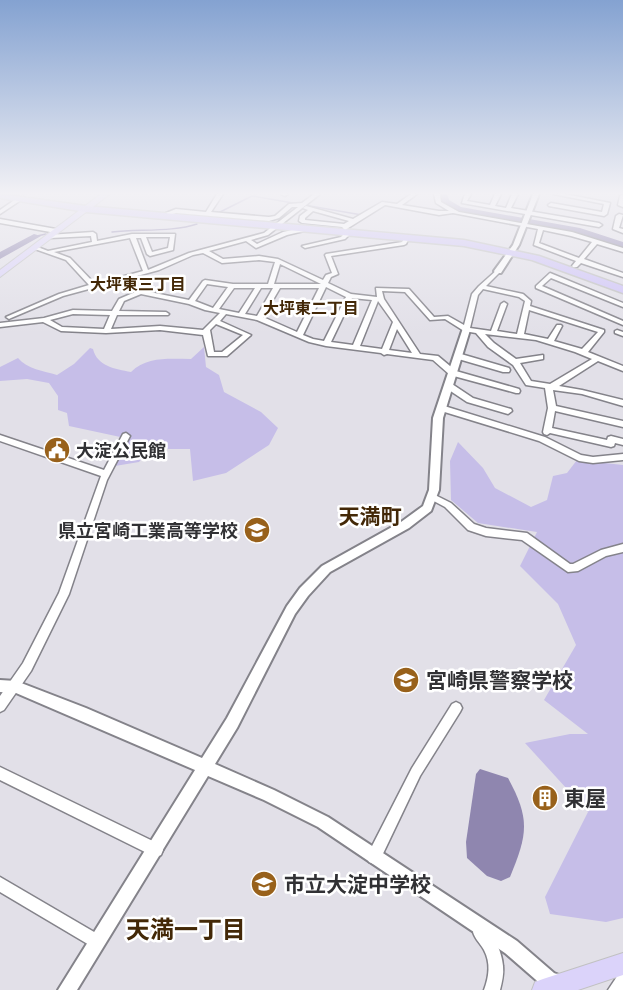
<svg xmlns="http://www.w3.org/2000/svg" width="623" height="990" font-family="'PT Sans','Noto Sans JP',sans-serif">
	<style>
		.green { fill: #c6bee8 }
		.water { fill: #8f86af }
		.lines { fill: none; stroke-linecap: round; stroke-linejoin: round }
		.stream { stroke: #8f86af; stroke-width: 1.5 }
		.river { fill: #8f86af; fill-rule: evenodd }
		.minor-casing { stroke: #84838a; stroke-width: 3 }
		.tertiary-casing { stroke: #84838a; stroke-width: 4 }
		.primary-casing { stroke: #c1c1c2; stroke-width: 2 }
		.trunk-casing { stroke: #c1c1c2; stroke-width: 3 }
		.minor { fill: #fff; fill-rule: evenodd }
		.tertiary { fill: #fff; fill-rule: evenodd }
		.primary { fill: #dbd3fa; fill-rule: evenodd }
		.trunk { fill: #cfc4f8; fill-rule: evenodd }
		.labels { text-anchor: middle; dominant-baseline: central; stroke-width: 5; stroke-linejoin: round; paint-order: stroke }
		.far-neighbourhood-label { font-size: 16px; font-weight: bold; fill: #432807; stroke: #fff }
		.poi-label { font-size: 18px; font-weight: bold; fill: #313134; stroke: #fff; text-anchor: start }
		.quarter-label { font-size: 21px; font-weight: bold; fill: #432807; stroke: #fff }
		.near-poi-label { font-size: 21px; font-weight: bold; fill: #313134; stroke: #fff; text-anchor: start }
		.near-neighbourhood-label { font-size: 24px; font-weight: bold; fill: #432807; stroke: #fff }
	</style>
	<rect width="100%" height="100%" fill="#e2e0e8"/>
	<g class="green">
		<path d="M 204,347 L 206,367 L 219,375 L 224,392 L 261,412 L 278,428 L 269,445 L 226,473 L 193,481 L 190,449 L 150,449 L 139,462 L 115,466 L 125,438 L 69,426 L 67,413 L 58,410 L 58,396 L 49,383 L 27,379 L 0,381 L 0,367 L 18,358 C 27,369 44,371 57,375 L 74,364 L 90,348 L 93,349 C 97,366 115,369 131,372 C 147,356 170,359 191,359 Z"/>
		<polygon points="458,442 483,468 495,488 531,507 547,500 553,476 567,473 577,460 623,465 623,918 606,922 550,914 545,897 588,812 525,743 570,734 588,734 544,700 576,645 558,604 520,566 537,532 478,523 451,500 450,461"/>
	</g>
	<path class="water" d="M 480,769 L 508,778 C 531,820 527,835 510,877 L 501,881 L 487,876 L 467,858 L 466,842 L 476,774 Z"/>
	<g class="lines">
		<g class="stream">
			<polyline points="396,204 411,194"/>
			<polyline points="218,213 252,196 362,215"/>
			<path d="M 112,232 C 138,229 174,232 197,224"/>
			<polyline points="59,234 66,234"/>
			<polyline points="37,236 46,234"/>
		</g>
		<g class="river">
			<polygon points="439,194 447,194 449,200 461,207 580,228 623,242 623,248 578,233 456,211 442,203"/>
			<polygon points="34,234 41,236 0,259 0,252"/>
		</g>
		<defs>
			<g id="minor">
				<path d="M 217,194 L 223,194 L 211,212 L 269,217 L 275,216 L 289,204 L 302,203 L 314,194 L 320,194 L 268,235 L 251,240 L 257,244 L 283,232 L 302,228 L 304,229 L 304,231 L 287,235 L 256,248 L 246,241 L 209,251 L 223,259 L 259,256 L 278,259 L 323,280 L 326,275 L 332,273 L 325,255 L 326,254 L 402,242 L 405,238 L 408,240 L 406,244 L 404,245 L 331,256 L 338,274 L 331,277 L 328,283 L 351,294 L 377,297 L 376,288 L 409,289 L 434,317 L 448,316 L 464,325 L 472,294 L 479,286 L 498,269 L 501,271 L 486,286 L 523,294 L 531,301 L 530,306 L 604,330 L 604,332 L 588,352 L 623,366 L 623,371 L 598,361 L 559,386 L 582,390 L 623,400 L 623,406 L 582,394 L 553,390 L 556,406 L 623,421 L 623,427 L 555,411 L 552,428 L 607,440 L 608,437 L 611,436 L 623,439 L 623,445 L 615,443 L 614,446 L 611,447 L 550,433 L 547,435 L 544,434 L 543,432 L 548,408 L 545,388 L 526,385 L 513,365 L 488,347 L 476,333 L 464,331 L 445,319 L 430,320 L 405,292 L 382,291 L 384,299 L 420,354 L 438,356 L 456,371 L 519,389 L 520,391 L 519,393 L 516,393 L 450,375 L 433,360 L 387,354 L 384,355 L 381,353 L 326,346 L 309,342 L 257,320 L 226,314 L 220,321 L 251,335 L 227,356 L 208,356 L 203,335 L 160,330 L 106,333 L 61,331 L 43,322 L 0,327 L 0,323 L 44,318 L 73,310 L 112,311 L 119,299 L 140,290 L 189,300 L 203,281 L 205,280 L 233,284 L 268,284 L 275,262 L 259,260 L 222,263 L 203,253 L 193,255 L 159,270 L 63,296 L 11,318 L 9,319 L 6,317 L 59,294 L 89,285 L 66,260 L 32,248 L 35,246 L 48,251 L 92,242 L 91,236 L 50,238 L 48,237 L 48,235 L 93,232 L 96,234 L 97,241 L 132,234 L 175,234 L 173,250 L 150,256 L 147,254 L 141,238 L 136,238 L 148,270 L 189,253 L 264,233 L 298,207 L 292,207 L 279,218 L 269,221 L 176,213 L 169,215 L 166,213 L 176,209 L 206,212 ZM 146,237 L 170,237 L 168,248 L 152,252 ZM 130,238 L 143,271 L 95,284 L 70,258 L 54,252 ZM 280,264 L 321,284 L 274,284 ZM 207,284 L 228,287 L 213,308 L 195,301 ZM 326,287 L 346,297 L 324,341 L 313,339 L 303,335 ZM 234,288 L 255,288 L 239,313 L 219,309 ZM 261,288 L 273,288 L 257,316 L 245,314 ZM 280,288 L 319,288 L 297,332 L 263,317 ZM 483,289 L 519,297 L 525,301 L 517,334 L 497,331 L 507,304 L 504,302 L 501,304 L 491,331 L 470,328 L 478,295 ZM 141,294 L 189,304 L 205,310 L 220,313 L 203,330 L 160,326 L 111,329 L 117,315 L 168,315 L 169,314 L 166,312 L 119,311 L 124,301 ZM 352,298 L 372,300 L 353,345 L 331,342 ZM 378,301 L 393,322 L 382,349 L 360,346 ZM 529,310 L 598,332 L 582,349 L 554,341 L 562,326 L 561,325 L 557,325 L 548,339 L 524,334 ZM 73,314 L 110,315 L 104,329 L 62,327 L 50,320 ZM 216,324 L 243,335 L 222,352 L 214,352 L 210,330 ZM 397,329 L 412,353 L 389,350 ZM 485,334 L 536,340 L 575,352 L 592,359 L 550,384 L 531,381 L 520,363 L 543,359 L 543,355 L 516,359 L 494,343 Z"/>
				<polygon points="281,194 288,194 285,196"/>
				<path d="M 411,194 L 417,194 L 402,205 L 439,211 L 449,211 L 436,203 L 434,194 L 440,194 L 441,202 L 459,212 L 572,232 L 623,248 L 623,252 L 597,244 L 584,259 L 623,273 L 623,277 L 581,263 L 577,267 L 573,267 L 572,266 L 576,261 L 534,245 L 538,229 L 453,213 L 439,215 L 385,205 L 345,230 L 342,227 L 302,223 L 299,221 L 300,216 L 308,210 L 303,208 L 306,206 L 353,219 L 382,202 L 397,204 ZM 313,211 L 349,221 L 344,224 L 305,220 L 305,218 ZM 543,230 L 571,236 L 592,242 L 579,258 L 539,243 Z"/>
				<polygon points="465,194 471,194 467,201 490,205 495,194 501,194 495,206 506,208 512,194 518,194 511,208 599,223 602,225 599,227 462,203"/>
				<polygon points="553,194 565,194 610,203 607,214 604,216 549,206 548,205 551,203 602,212 604,204"/>
				<polygon points="623,194 623,207 618,205 620,196"/>
				<polygon points="16,199 21,200 0,214 0,210"/>
				<polygon points="619,214 623,215 619,228 623,229 623,233 613,229 616,216"/>
				<polygon points="0,219 56,229 59,231 56,233 0,223"/>
				<polygon points="345,233 350,234 345,239 305,248 302,246 341,237"/>
				<polygon points="550,273 623,303 623,307 551,278 542,286 623,321 623,325 536,288 536,286"/>
				<polygon points="617,330 623,332 623,336 615,333 615,331"/>
				<polygon points="455,354 461,354 509,368 510,370 509,372 503,372 455,358"/>
				<polygon points="446,384 452,384 473,398 511,409 512,411 508,414 467,402 446,388"/>
				<polygon points="441,405 545,437 581,455 593,457 623,454 623,460 593,463 579,461 539,441 438,410 437,408"/>
				<polygon points="126,433 130,436 107,480 69,594 31,671 4,710 0,712 0,696 23,663 59,593 101,476 0,441 0,435 104,470 123,434"/>
				<polygon points="433,494 451,503 474,524 486,528 527,533 570,564 573,564 601,550 623,544 623,552 606,556 578,571 568,572 522,540 486,536 468,530 445,507 430,499 428,497 430,495"/>
				<polygon points="456,702 460,704 462,708 460,712 420,776 379,862 374,864 369,862 367,857 369,852 412,768 452,704"/>
				<polygon points="0,767 161,845 163,850 161,855 156,857 151,855 0,780"/>
				<polygon points="0,877 101,936 103,941 101,946 96,948 91,946 0,892"/>
				<path d="M 480,925 C 493,930 502,952 503,966 C 504,974 502,982 500,990 L 484,990 C 489,977 491,963 484,950 C 480,943 475,939 473,932 L 475,927 Z"/>
				<polygon points="623,972 623,990 608,990 618,975"/>
			</g>
			<g id="tertiary">
				<polygon points="533,194 539,194 519,245 501,273 495,273 494,271 513,245"/>
				<polygon points="463,328 466,328 470,330 443,418 439,490 431,511 409,528 330,572 308,596 295,614 237,728 215,764 274,790 328,817 517,941 554,973 564,977 567,983 564,989 553,990 543,986 505,953 318,827 264,800 208,776 77,990 58,990 195,770 16,693 0,692 0,680 16,681 86,708 202,758 227,718 287,606 300,588 322,566 401,522 423,506 429,490 433,418"/>
			</g>
			<g id="primary">
				<polygon points="101,194 110,194 0,277 0,270"/>
				<polygon points="623,953 623,975 578,990 532,990 535,982 543,979"/>
			</g>
			<polygon id="trunk" points="0,194 86,206 464,240 539,256 623,286 623,293 532,260 464,246 86,212 0,198"/>
		</defs>
		<use href="#minor" class="minor-casing"/>
		<use href="#tertiary" class="tertiary-casing"/>
		<use href="#primary" class="primary-casing"/>
		<use href="#trunk" class="trunk-casing"/>
		<use href="#minor" class="minor"/>
		<use href="#tertiary" class="tertiary"/>
		<use href="#primary" class="primary"/>
		<use href="#trunk" class="trunk"/>
	</g>
	<linearGradient id="sky" x2="0" y2="1"><stop stop-color="#84a2d1"/><stop offset="0.58" stop-color="#f2f1f5"/><stop offset="1" stop-color="#f2f1f5" stop-opacity="0"/></linearGradient>
	<rect width="623" height="333" fill="url(#sky)"/>
	<defs>
		<symbol id="civic-disc" viewBox="-11 -11 22 22"><circle r="9.5" fill="#98611b" stroke="#fff"/><path d="M-.6-6.5H3V-4.5H.6V-3L4-1V1h2V6H-6V1h2V-1L-.6-3ZM-1.2 2.5V6h2.4V2.5Z" fill="#fff"/></symbol>
		<symbol id="school-disc" viewBox="-11 -11 22 22"><circle r="9.5" fill="#98611b" stroke="#fff"/><path d="M0-5L7-2L0 1L-7-2ZM-4 1L0 2.5L4 1V4Q0 6-4 4Z" fill="#fff"/></symbol>
		<symbol id="building-disc" viewBox="-11 -11 22 22"><circle r="9.5" fill="#98611b" stroke="#fff"/><path d="M-4-6H4V6H1V3H-1V6H-4ZM-2.5-4.3h1.7v1.8h-1.7ZM.8-4.3h1.7v1.8H.8ZM-2.5-1h1.7V.8h-1.7ZM.8-1h1.7V.8H.8Z" fill="#fff"/></symbol>
	</defs>
	<g fill-rule="evenodd">
		<use href="#civic-disc" x="42" y="435" width="30" height="30"/>
		<use href="#school-disc" x="242" y="515" width="30" height="30"/>
		<use href="#school-disc" x="391" y="665" width="30" height="30"/>
		<use href="#building-disc" x="530" y="783" width="30" height="30"/>
		<use href="#school-disc" x="249" y="869" width="30" height="30"/>
	</g>
	<g class="labels">
		<g class="far-neighbourhood-label">
			<text x="138" y="284">大坪東三丁目</text>
			<text x="311" y="308">大坪東二丁目</text>
		</g>
		<g class="poi-label">
			<text x="76" y="450">大淀公民館</text>
			<text x="238" y="530" text-anchor="end">県立宮崎工業高等学校</text>
		</g>
		<g class="quarter-label">
			<text x="370" y="516">天満町</text>
		</g>
		<g class="near-poi-label">
			<text x="426" y="680">宮崎県警察学校</text>
			<text x="564" y="798">東屋</text>
			<text x="284" y="884">市立大淀中学校</text>
		</g>
		<g class="near-neighbourhood-label">
			<text x="186" y="929">天満一丁目</text>
		</g>
	</g>
</svg>
